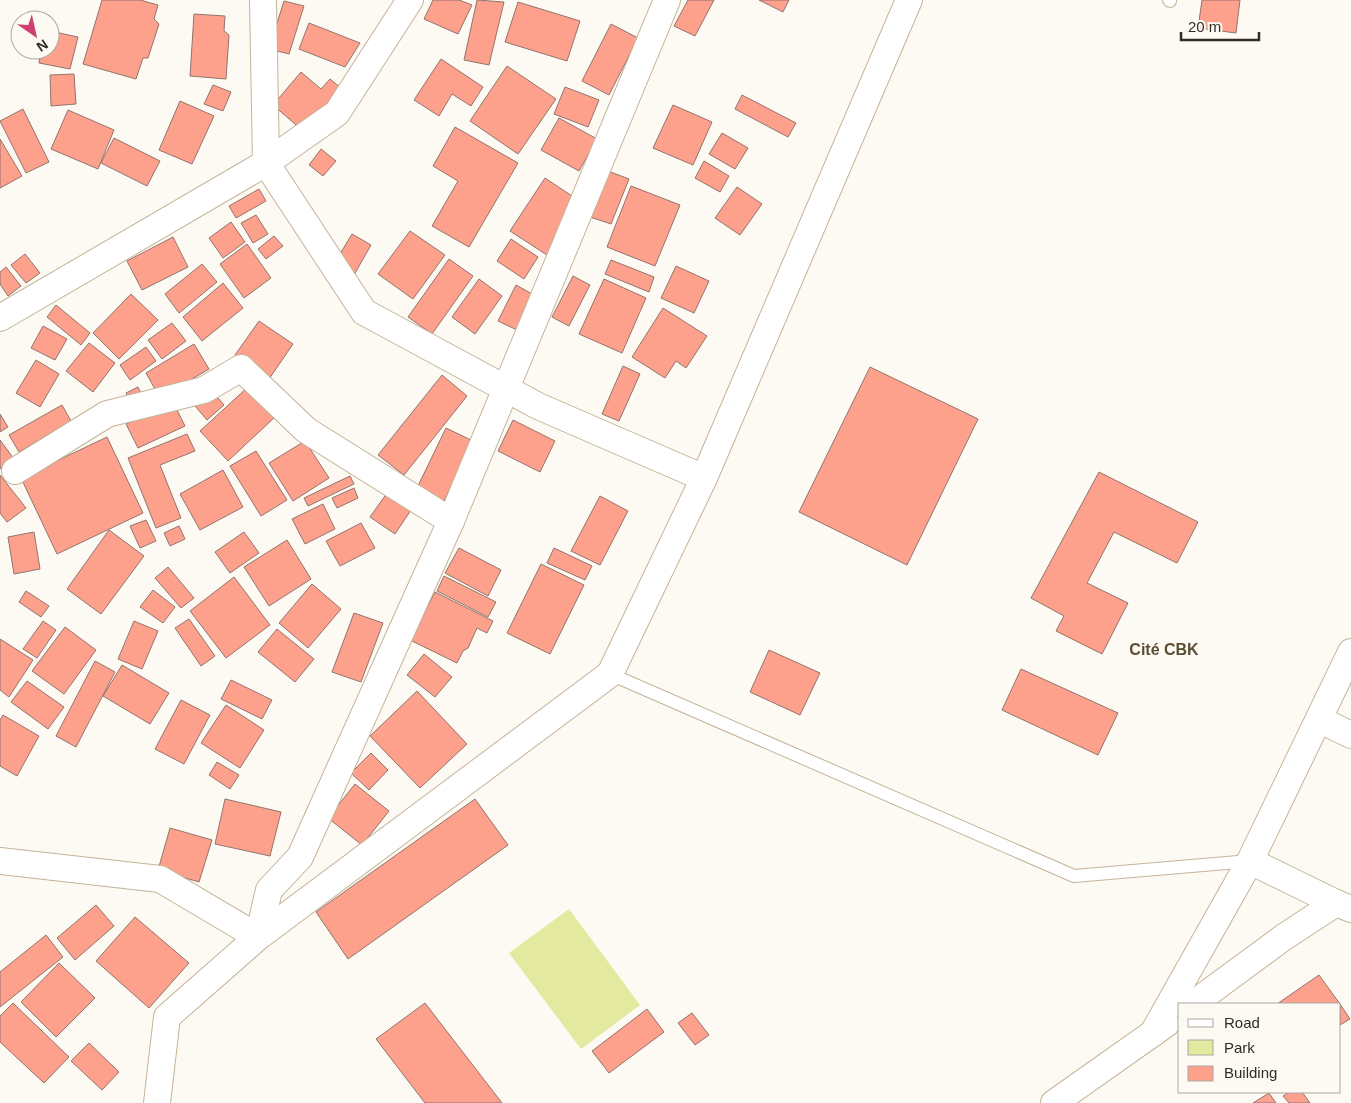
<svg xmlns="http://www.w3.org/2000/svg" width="1351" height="1103" font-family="Helvetica,sans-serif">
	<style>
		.green { fill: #e3e99e }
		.building { fill: #fda18d; stroke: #93736c }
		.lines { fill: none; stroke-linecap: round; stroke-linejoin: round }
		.service-casing { stroke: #c4b398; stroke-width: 14 }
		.minor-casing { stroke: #c4b398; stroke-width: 28 }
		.service { stroke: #fff; stroke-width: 12 }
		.minor { stroke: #fff; stroke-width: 26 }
		.labels { text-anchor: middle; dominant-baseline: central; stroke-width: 4; stroke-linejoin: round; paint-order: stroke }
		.neighbourhood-label { font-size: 16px; font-weight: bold; fill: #5c4e35; stroke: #fdfaf4 }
	</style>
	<rect width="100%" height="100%" fill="#fdfaf4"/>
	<polygon class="green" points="569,909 640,1005 581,1049 509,953"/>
	<g class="building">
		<polygon points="102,0 140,0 158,5 154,19 159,24 148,58 143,58 136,79 83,64"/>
		<polygon points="433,0 459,0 472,5 458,34 424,19"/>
		<polygon points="477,0 504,2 489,65 464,60"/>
		<polygon points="688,0 714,0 695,36 674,26"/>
		<polygon points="759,0 789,0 783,12"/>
		<polygon points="1202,0 1240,0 1236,33 1198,28"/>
		<polygon points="284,1 304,6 289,54 269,49"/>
		<polygon points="518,2 580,21 567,61 505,42"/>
		<polygon points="194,14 225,16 224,31 229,35 226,79 190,76"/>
		<polygon points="309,23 360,43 345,67 299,49"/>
		<polygon points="611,24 638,38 609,95 582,81"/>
		<polygon points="50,31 78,37 70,69 39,63 41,50 50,50"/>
		<polygon points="441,59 483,87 471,106 452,94 439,116 414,100"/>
		<polygon points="507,66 556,99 518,154 470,121"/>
		<polygon points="301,72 321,89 330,79 341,88 303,131 273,105"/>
		<polygon points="74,74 76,104 51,106 50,75"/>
		<polygon points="213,85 231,92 223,111 204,104"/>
		<polygon points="565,87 599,100 588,127 554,114"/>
		<polygon points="742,95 796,123 788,137 735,109"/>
		<polygon points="180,101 214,116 192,164 159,150"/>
		<polygon points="673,105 712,122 693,165 653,148"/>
		<polygon points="23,109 49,162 26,173 0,121"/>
		<polygon points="68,110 114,130 98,169 51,149"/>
		<polygon points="559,118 597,139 579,171 541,150"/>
		<polygon points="455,127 518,163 469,247 432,226 458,181 433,166"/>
		<polygon points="722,133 748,148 735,169 709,154"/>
		<polygon points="114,138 160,161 147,186 101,163"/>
		<polygon points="0,139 22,176 0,188"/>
		<polygon points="321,149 336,161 323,176 309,165"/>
		<polygon points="704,161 729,176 720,192 695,178"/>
		<polygon points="608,171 629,179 611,224 590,217"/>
		<polygon points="545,178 581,202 547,255 510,231"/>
		<polygon points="631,186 680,205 655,266 607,247"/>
		<polygon points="737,187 762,204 740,235 715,218"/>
		<polygon points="259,189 266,201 236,218 229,206"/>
		<polygon points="256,215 268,234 253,243 241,223"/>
		<polygon points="231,222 245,242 223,258 209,238"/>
		<polygon points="410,231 445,255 413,299 378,274"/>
		<polygon points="352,234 371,245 354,275 334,264"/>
		<polygon points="274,236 283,246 266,259 258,249"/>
		<polygon points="173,237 188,267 142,290 127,261"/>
		<polygon points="511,239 538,257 524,279 497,261"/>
		<polygon points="247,244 271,278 244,298 220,264"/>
		<polygon points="25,254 40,273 26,283 11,265"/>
		<polygon points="449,259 473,276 432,334 408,317"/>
		<polygon points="611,260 654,277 649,292 605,274"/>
		<polygon points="202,264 217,282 179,313 165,294"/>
		<polygon points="676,266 709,281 694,313 661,298"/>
		<polygon points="6,267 21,286 8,296 0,284 0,272"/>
		<polygon points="573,276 590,285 569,326 552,317"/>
		<polygon points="479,279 502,296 475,334 452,317"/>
		<polygon points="604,279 646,298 622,353 579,334"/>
		<polygon points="223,283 243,308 202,341 183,317"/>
		<polygon points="516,285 534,295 517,330 498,321"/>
		<polygon points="131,294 158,320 119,359 93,333"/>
		<polygon points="56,305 90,333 81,345 47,317"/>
		<polygon points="663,308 707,336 686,368 676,361 665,378 632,357"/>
		<polygon points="259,321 293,344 269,379 235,355"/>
		<polygon points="172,323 186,341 162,359 148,340"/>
		<polygon points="43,326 67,339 55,360 31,348"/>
		<polygon points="89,343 115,363 93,392 66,371"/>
		<polygon points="194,344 209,369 160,398 146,373"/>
		<polygon points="146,347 156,361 130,380 120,365"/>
		<polygon points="36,360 59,374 40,407 16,393"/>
		<polygon points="623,366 640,374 619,421 602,414"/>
		<polygon points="870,367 978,419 907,565 799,512"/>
		<polygon points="442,375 467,396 404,475 378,455"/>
		<polygon points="249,386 276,416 228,461 200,431"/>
		<polygon points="138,387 144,400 133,406 126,393"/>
		<polygon points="212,391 224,405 207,420 195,406"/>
		<polygon points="173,402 185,426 138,448 126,424"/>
		<polygon points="62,405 71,421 19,452 9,435"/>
		<polygon points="0,414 8,427 0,432"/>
		<polygon points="513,420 555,441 540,472 498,451"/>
		<polygon points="446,428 473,441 444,501 417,488"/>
		<polygon points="187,434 195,451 160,465 181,518 156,528 128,458"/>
		<polygon points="107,437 143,513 57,554 21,478"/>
		<polygon points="0,440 14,459 0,469"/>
		<polygon points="305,441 329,478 293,501 269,463"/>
		<polygon points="256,451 287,500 261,516 230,466"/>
		<polygon points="223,470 243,507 200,530 180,494"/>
		<polygon points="1099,472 1198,522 1177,563 1114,532 1087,583 1128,603 1102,654 1056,631 1064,616 1031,598"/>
		<polygon points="0,475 26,508 7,522 0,513"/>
		<polygon points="350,476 354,484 308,506 304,498"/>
		<polygon points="354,488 358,498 337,508 332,498"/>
		<polygon points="387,493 411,510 395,534 370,517"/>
		<polygon points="600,496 628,511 600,565 571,551"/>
		<polygon points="323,504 335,529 305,544 292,519"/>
		<polygon points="146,520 156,541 140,548 130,526"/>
		<polygon points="361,523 375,548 340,566 326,541"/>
		<polygon points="179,526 185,539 170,546 164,533"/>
		<polygon points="109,530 144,556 101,614 67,589"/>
		<polygon points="34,532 40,569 14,574 8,537"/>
		<polygon points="244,532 259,553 230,573 215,552"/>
		<polygon points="287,540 311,579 269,606 244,567"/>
		<polygon points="459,548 501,570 488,596 445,573"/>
		<polygon points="554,548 592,566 585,580 547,563"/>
		<polygon points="541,564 584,585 550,654 507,633"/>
		<polygon points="168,567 194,598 181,608 155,578"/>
		<polygon points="444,576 496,602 488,617 437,591"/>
		<polygon points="234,577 270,625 226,658 190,611"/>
		<polygon points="312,584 341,609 308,648 279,623"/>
		<polygon points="153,590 175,607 163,623 140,607"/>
		<polygon points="26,591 49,606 41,617 19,602"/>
		<polygon points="435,592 493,621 487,633 477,628 468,648 463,651 457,663 410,640"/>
		<polygon points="354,613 383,623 361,682 332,672"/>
		<polygon points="189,619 215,656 201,666 175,628"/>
		<polygon points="43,621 56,630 37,658 23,649"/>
		<polygon points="134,621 158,631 142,669 118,659"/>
		<polygon points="65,627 96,650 64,694 32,671"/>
		<polygon points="277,629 314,659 295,682 258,652"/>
		<polygon points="0,639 33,660 9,697 0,690"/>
		<polygon points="769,650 820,673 800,715 750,692"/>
		<polygon points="424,654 452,677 435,697 407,675"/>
		<polygon points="95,661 115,672 76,747 56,736"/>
		<polygon points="122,665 169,693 150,724 103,696"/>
		<polygon points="1021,669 1118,713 1098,755 1002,710"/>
		<polygon points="231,680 272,700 262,719 221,699"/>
		<polygon points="27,681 64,707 48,729 11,702"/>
		<polygon points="417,691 467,744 420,788 370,736"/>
		<polygon points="181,700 210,715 184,764 155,749"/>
		<polygon points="226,705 264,730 240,768 201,743"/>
		<polygon points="3,715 39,736 17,776 0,766 0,720"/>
		<polygon points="371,753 388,770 369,790 351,773"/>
		<polygon points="217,762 239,775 230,789 209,775"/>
		<polygon points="355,784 389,811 362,845 328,818"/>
		<polygon points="225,799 281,812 270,856 215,844"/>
		<polygon points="475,799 508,845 348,959 316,912"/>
		<polygon points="170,828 212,840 199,882 158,870"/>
		<polygon points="96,905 114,926 75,960 57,938"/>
		<polygon points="135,917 189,963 149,1008 96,961"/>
		<polygon points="46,935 63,957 0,1007 0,972"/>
		<polygon points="59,963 95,998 56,1037 21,1002"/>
		<polygon points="1319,975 1340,1004 1277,1004"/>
		<polygon points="13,1003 69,1057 44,1083 0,1042 0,1016"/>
		<polygon points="425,1003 502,1103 425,1103 376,1039"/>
		<polygon points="1340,1004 1350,1019 1340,1025"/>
		<polygon points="647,1009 664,1032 609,1073 592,1051"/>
		<polygon points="692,1013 709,1035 695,1045 678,1023"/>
		<polygon points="89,1043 119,1072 102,1090 71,1061"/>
		<polygon points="1289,1092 1302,1092 1310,1103 1289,1103 1283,1096"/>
		<polygon points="1269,1093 1276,1103 1253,1103"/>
	</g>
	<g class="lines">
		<defs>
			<g id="service">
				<polyline points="1169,0 1170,1"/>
				<polyline points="610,674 1074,876 1250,861"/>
			</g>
			<g id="minor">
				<polyline points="263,0 266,163 364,312 538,406 704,478"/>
				<polyline points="0,318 266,163 337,113 410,0"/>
				<polyline points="15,471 107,414 204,390 241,368 306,430 451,521"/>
				<polyline points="1320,720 1351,735"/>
				<polyline points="0,861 160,879 258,937 269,890 300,857 451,521 667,0"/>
				<polyline points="1250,861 1336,903"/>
				<polyline points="1193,1004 1284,937 1336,903 1351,909"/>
				<polyline points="1153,1033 1250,861 1351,652"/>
				<polyline points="157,1103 167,1017 258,937 610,674 704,478 909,0"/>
				<polyline points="1054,1103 1166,1024"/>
			</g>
		</defs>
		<use href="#service" class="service-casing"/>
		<use href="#minor" class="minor-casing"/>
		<use href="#service" class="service"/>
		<use href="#minor" class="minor"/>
	</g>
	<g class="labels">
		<g class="neighbourhood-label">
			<text x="1164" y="649">Cité CBK</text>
		</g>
	</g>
	<rect x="1178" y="1003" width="162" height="90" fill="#fdfaf4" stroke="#aca8a0"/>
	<rect x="1188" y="1019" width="25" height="8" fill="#ffffff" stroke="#aca8a0"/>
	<text x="1224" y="1028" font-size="15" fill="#322c21">Road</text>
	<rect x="1188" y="1040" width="25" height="15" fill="#e3e99e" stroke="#aca8a0"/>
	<text x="1224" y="1053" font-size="15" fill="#322c21">Park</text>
	<rect x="1188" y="1066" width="25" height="15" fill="#fda18d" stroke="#aca8a0"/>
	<text x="1224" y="1078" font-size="15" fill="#322c21">Building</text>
	<g transform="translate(35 35) rotate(146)"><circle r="24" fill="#fdfaf4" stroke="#aca8a0"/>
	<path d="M0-4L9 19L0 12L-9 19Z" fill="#cd4070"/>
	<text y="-8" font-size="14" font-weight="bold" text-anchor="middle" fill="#322c21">N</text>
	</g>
	<path d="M1181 32v8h78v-8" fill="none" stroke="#322c21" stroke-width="2.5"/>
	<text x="1188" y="32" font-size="15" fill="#322c21" stroke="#fdfaf4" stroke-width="4" paint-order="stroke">20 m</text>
</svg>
